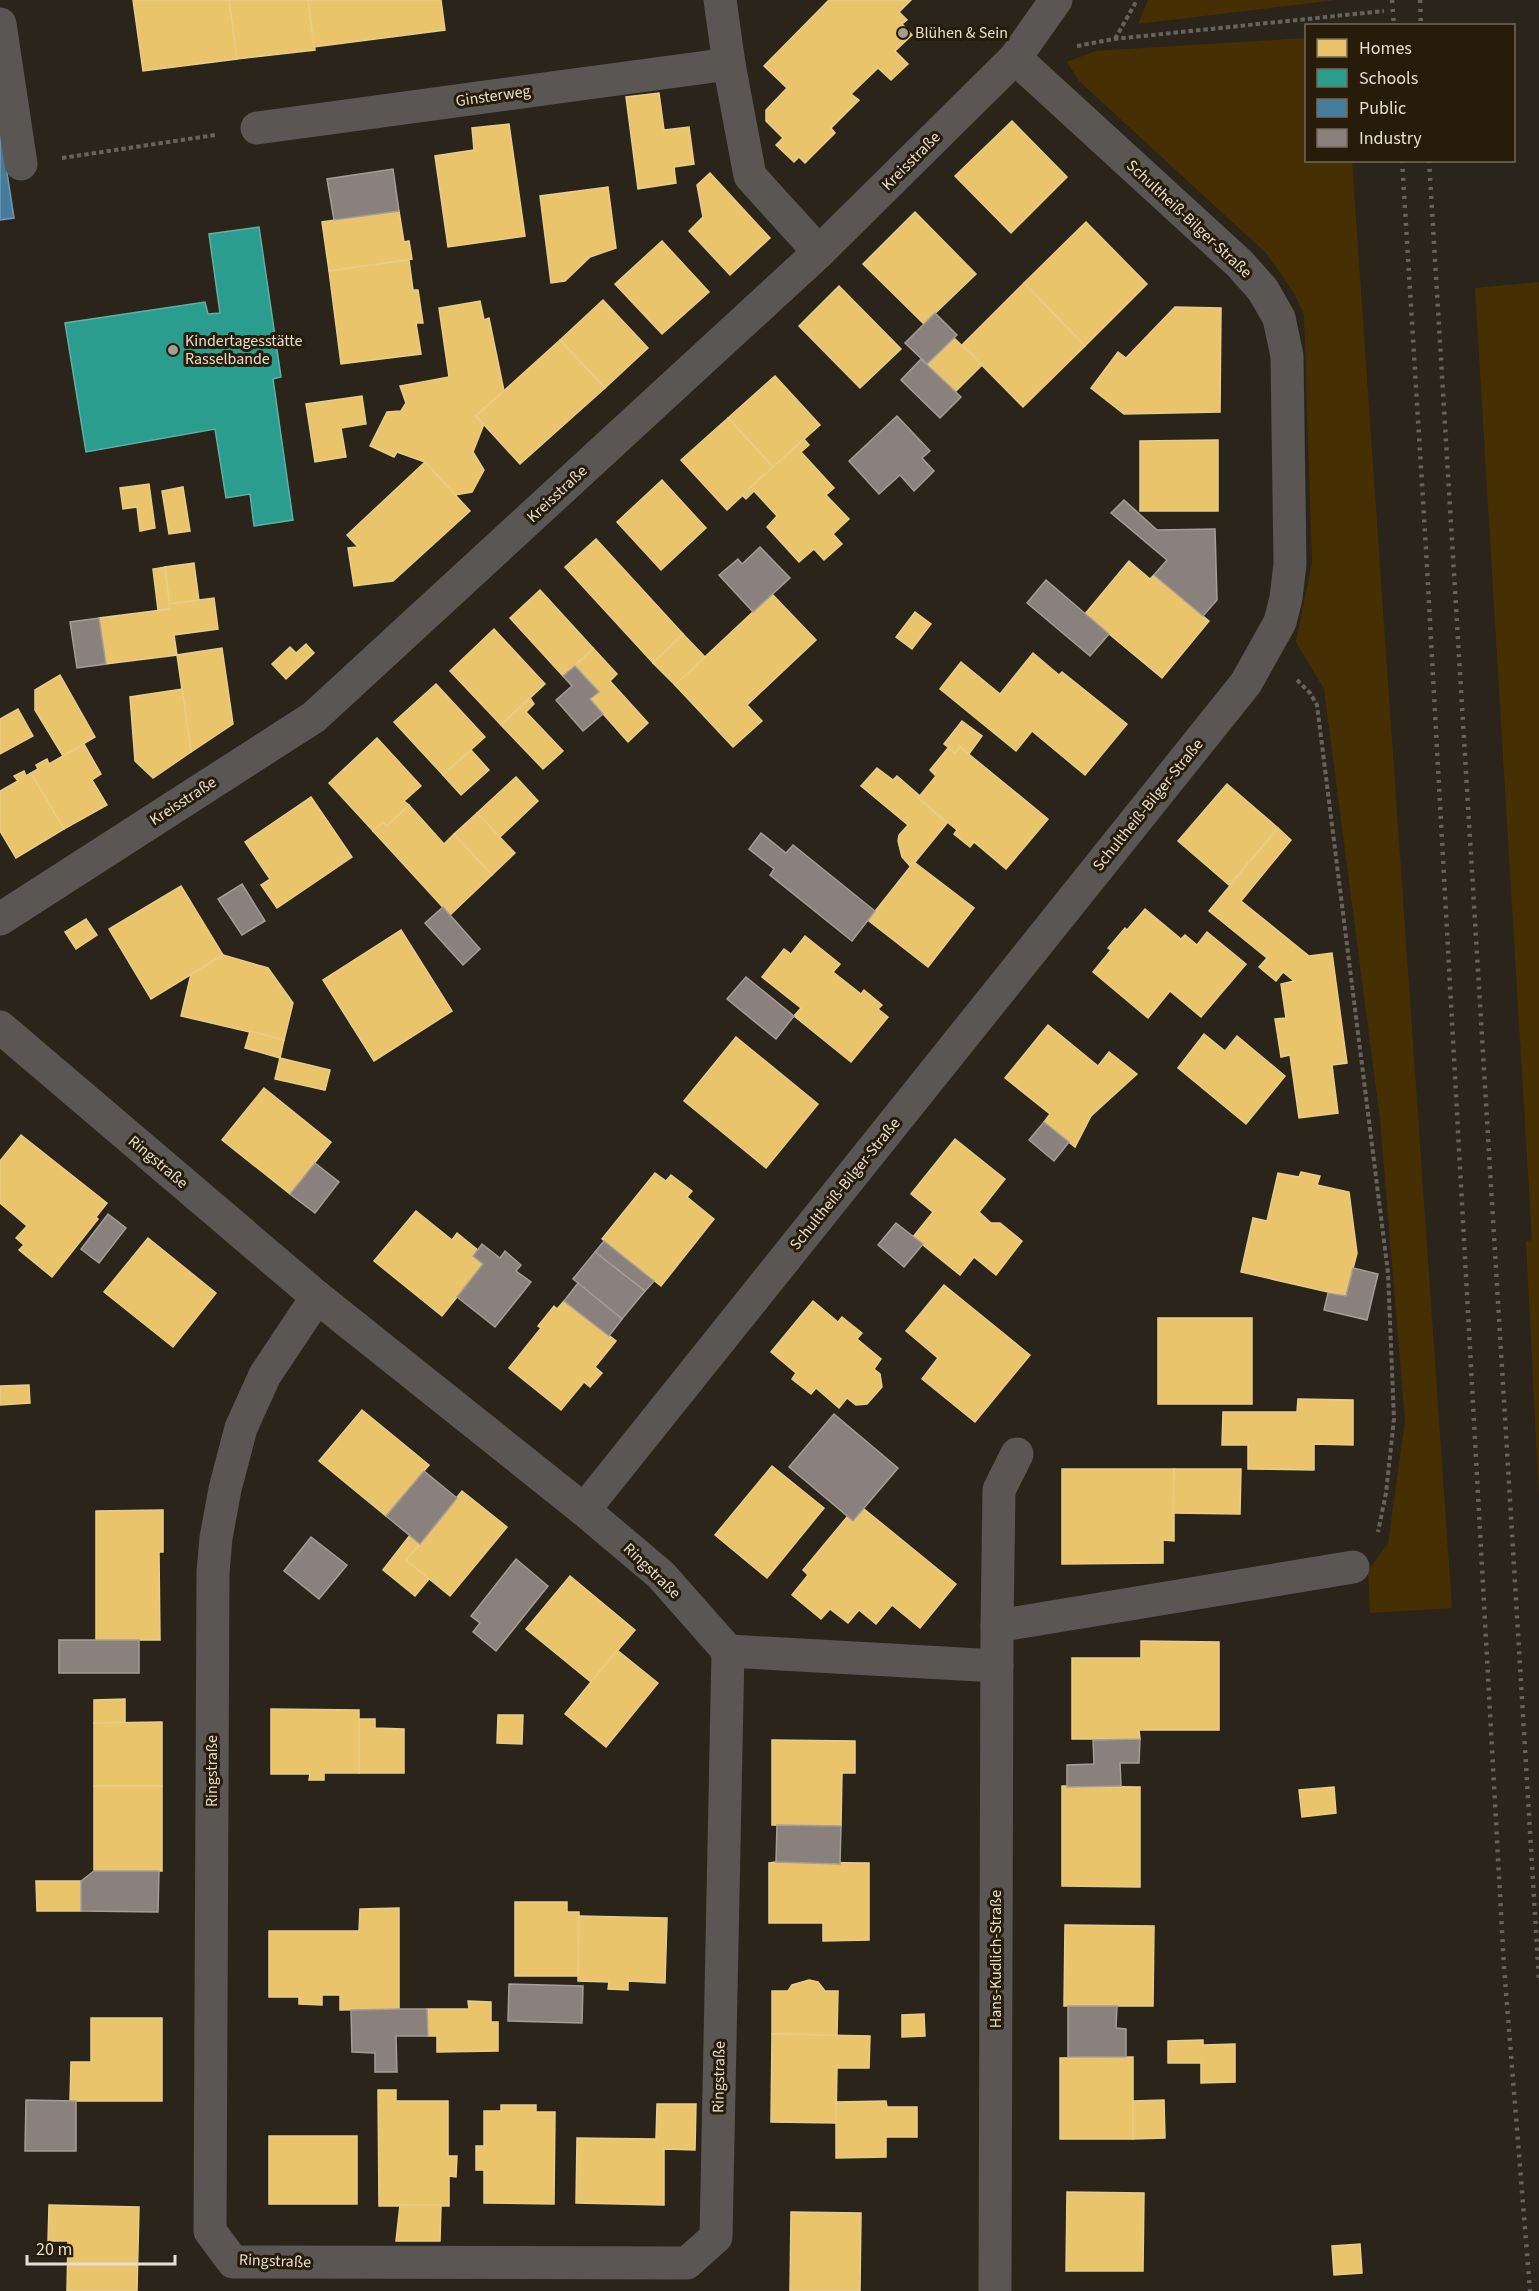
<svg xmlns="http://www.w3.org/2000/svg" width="1539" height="2291" font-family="'Source Sans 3',sans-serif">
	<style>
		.green { fill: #472f04 }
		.homes { fill: #e9c46a; stroke: #e8cc8a; stroke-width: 1.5 }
		.schools { fill: #2a9d8f; stroke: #62b0a3; stroke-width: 1.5 }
		.public { fill: #457b9d; stroke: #7599ad; stroke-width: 1.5 }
		.industry { fill: #8a817c; stroke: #a69d96; stroke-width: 1.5 }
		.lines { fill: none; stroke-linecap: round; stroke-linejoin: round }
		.path { stroke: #66635f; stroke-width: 4; stroke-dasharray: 4.5 3; stroke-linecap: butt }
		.minor { stroke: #595653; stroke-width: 33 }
		.rail { stroke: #66625d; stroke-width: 4.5; stroke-dasharray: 3 6; stroke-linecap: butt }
		.poi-dot { fill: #a49d92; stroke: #271c09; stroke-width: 2 }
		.labels { text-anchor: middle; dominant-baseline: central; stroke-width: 6; stroke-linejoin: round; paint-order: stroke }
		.poi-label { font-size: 16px; fill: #e6ded3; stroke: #271c09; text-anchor: start }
		.street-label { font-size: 16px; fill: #e6ded3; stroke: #271c09 }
	</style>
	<rect width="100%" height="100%" fill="#2a241a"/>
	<g class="green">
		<polygon points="1148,0 1336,0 1138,24"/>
		<polygon points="1306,38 1306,160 1352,161 1452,1608 1370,1613 1368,1571 1388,1543 1405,1421 1380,1119 1324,689 1296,642 1312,562 1304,315 1294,293 1266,253 1079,81 1067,62 1095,51"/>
		<polygon points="1539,282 1539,1497 1526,1241 1532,1240 1475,288"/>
	</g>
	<g class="homes">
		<polygon points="133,0 229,0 237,59 143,71"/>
		<polygon points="229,0 308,0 315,50 237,59"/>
		<polygon points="308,0 441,0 445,30 314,47"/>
		<polygon points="829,0 911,0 899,12 907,20 902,24 912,35 895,51 908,64 891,80 878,68 851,94 859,100 831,128 835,133 805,163 799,157 794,162 776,145 783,138 766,121 766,110 787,88 764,66"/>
		<polygon points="659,93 664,130 689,127 694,164 674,167 676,183 638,189 626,97"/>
		<polygon points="1012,121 1067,177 1011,233 955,176"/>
		<polygon points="509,124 525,236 448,247 435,156 474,150 472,128"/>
		<polygon points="710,173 770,238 730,275 689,231 703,217 697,185"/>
		<polygon points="608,187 616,248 590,257 565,281 551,283 540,196"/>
		<polygon points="399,211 404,242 409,241 412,259 329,271 322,222"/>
		<polygon points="915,212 976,274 924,324 863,264"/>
		<polygon points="1086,222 1147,284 1085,346 1024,283"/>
		<polygon points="662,241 709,292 662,334 615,284"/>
		<polygon points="409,260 413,290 418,290 423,323 416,323 421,354 341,364 329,271"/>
		<polygon points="1024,283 1085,346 1023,407 962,345"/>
		<polygon points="839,286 901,349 860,388 799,326"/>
		<polygon points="603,300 648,348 605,388 560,340"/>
		<polygon points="480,301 484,320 489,318 504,391 476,416 484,424 473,452 484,470 472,492 455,495 425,462 397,452 394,457 370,446 387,412 401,411 406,403 400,386 449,377 439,308"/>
		<polygon points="1175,307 1221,308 1220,412 1124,414 1091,388 1118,352 1126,358"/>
		<polygon points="954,338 982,365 955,392 927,364"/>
		<polygon points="560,340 605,388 520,464 476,416"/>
		<polygon points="775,376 820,425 773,467 728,418"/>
		<polygon points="362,396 366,424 341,428 346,457 315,462 306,404"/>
		<polygon points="728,418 773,467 727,510 681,460"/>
		<polygon points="804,439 809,445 801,452 834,488 826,495 849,519 833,534 842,544 824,560 814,549 799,562 767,527 777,516 754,491 746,499 742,495"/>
		<polygon points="1218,440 1218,511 1140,511 1140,441"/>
		<polygon points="425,462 470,511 393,581 354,586 348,548 358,547 347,535"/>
		<polygon points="662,480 706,528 661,570 617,522"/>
		<polygon points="149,484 155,528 140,531 137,507 123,509 120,488"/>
		<polygon points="183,487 190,531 169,534 162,491"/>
		<polygon points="596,539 683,634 653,663 565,567"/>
		<polygon points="1129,561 1150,579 1154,575 1209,621 1162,678 1085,614"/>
		<polygon points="194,563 199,601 169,604 165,567"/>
		<polygon points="165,567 170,609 158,610 153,569"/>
		<polygon points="540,590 593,648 563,676 510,618"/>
		<polygon points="772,594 816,640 747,705 762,721 733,747 675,685"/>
		<polygon points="214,598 218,629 174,635 177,655 106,664 99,618 170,609 169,604"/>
		<polygon points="915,612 931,624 912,649 896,637"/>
		<polygon points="494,629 545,684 501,725 450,671"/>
		<polygon points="683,634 705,657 675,685 653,663"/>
		<polygon points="306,644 314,653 286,679 272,664 290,647 296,653"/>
		<polygon points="222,648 233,724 191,752 177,655"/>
		<polygon points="593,648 617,674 610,681 648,723 628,742 590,699 599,692 575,666"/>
		<polygon points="1033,653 1059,675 1062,672 1127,724 1085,775 1032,731 1016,751 940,689 961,662 1000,694"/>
		<polygon points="60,675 95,737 63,756 35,710 35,690"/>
		<polygon points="436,684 485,737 443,775 394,722"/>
		<polygon points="182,689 191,752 153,778 135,761 130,697"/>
		<polygon points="530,698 534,704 526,712 563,751 543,769 501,725"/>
		<polygon points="18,709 33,736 0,754 0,719"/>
		<polygon points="962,721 982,736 969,754 960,747 955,753 944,744"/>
		<polygon points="377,738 421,786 404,801 409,805 387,826 383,822 373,831 329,783"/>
		<polygon points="84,744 101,774 92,780 107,805 64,829 31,773 38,769 36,765 47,759 49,764"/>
		<polygon points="960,747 1048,819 1006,869 974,842 970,847 954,834 957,830 918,798 936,776 930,770 948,748 955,753"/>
		<polygon points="471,750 489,770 461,795 443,775"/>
		<polygon points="877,768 893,780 897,776 920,796 918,798 947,823 911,867 902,857 898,841 899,835 908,825 861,786"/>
		<polygon points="24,771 26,776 31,773 64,829 16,858 0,831 0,791 18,781 14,776"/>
		<polygon points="516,777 538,801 500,837 477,813"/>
		<polygon points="1227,784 1278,828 1229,885 1178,841"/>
		<polygon points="311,797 352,857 277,908 261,885 270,879 245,842"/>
		<polygon points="409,805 444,844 454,834 492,875 450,915 373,831 383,822 387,826"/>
		<polygon points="477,813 515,853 492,875 454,834"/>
		<polygon points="1278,828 1291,840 1241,901 1309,956 1332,953 1347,1063 1332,1065 1338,1113 1299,1118 1290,1055 1281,1057 1275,1019 1286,1018 1281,984 1294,981 1283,972 1276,981 1259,967 1267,958 1209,911"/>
		<polygon points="914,862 974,908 928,967 868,920"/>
		<polygon points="181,886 223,955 151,999 109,929"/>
		<polygon points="1145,909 1181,939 1185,935 1197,945 1207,932 1246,964 1201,1017 1170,991 1148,1018 1093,972 1111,950 1108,948 1125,928 1127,930"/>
		<polygon points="86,919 97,935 76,949 65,932"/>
		<polygon points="401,930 452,1011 374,1061 323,980"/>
		<polygon points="805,936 840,964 833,972 861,994 864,990 882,1005 878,1009 888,1017 851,1062 794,1016 801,1008 762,977 784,949 791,954"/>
		<polygon points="223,955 268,968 293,1003 284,1040 181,1016 191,974"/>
		<polygon points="1048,1025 1098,1066 1109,1052 1137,1074 1091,1116 1075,1147 1044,1122 1050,1114 1005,1078"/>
		<polygon points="250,1031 284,1040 280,1058 245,1048"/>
		<polygon points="1204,1034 1225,1051 1237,1036 1285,1076 1246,1124 1178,1068"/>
		<polygon points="736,1037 818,1104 766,1168 684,1101"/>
		<polygon points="280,1058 330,1070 325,1090 275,1079"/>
		<polygon points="264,1088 331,1142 290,1194 222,1140"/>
		<polygon points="21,1135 107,1203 96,1217 98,1219 52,1277 19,1250 24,1245 16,1238 27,1226 0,1203 0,1161"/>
		<polygon points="955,1139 1005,1179 979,1212 991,1223 1000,1223 1022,1241 996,1275 974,1257 960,1275 913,1237 933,1212 911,1194"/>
		<polygon points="1301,1172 1320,1176 1317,1185 1349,1192 1357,1253 1346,1296 1241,1272 1253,1218 1267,1221 1278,1173 1299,1177"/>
		<polygon points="655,1173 666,1181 671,1175 692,1191 687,1197 714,1219 661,1286 602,1239"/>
		<polygon points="416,1211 452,1240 457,1233 478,1250 473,1256 483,1264 442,1316 374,1261"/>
		<polygon points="148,1238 216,1293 173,1347 104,1292"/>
		<polygon points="944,1285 1030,1355 975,1422 922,1379 938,1358 906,1331"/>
		<polygon points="564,1301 616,1341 595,1367 602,1373 590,1387 584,1382 561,1410 509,1368 541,1328 538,1326 554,1306 557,1309"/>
		<polygon points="813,1301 838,1322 842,1317 862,1333 857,1339 881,1359 874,1369 880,1374 882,1387 867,1404 856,1405 847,1398 839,1408 816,1388 811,1394 792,1379 796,1373 771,1352"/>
		<rect x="1158" y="1318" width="94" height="86"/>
		<polygon points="29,1385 30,1403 0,1405 0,1386"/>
		<polygon points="1298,1399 1353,1400 1353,1445 1314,1444 1314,1470 1248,1469 1248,1445 1222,1445 1223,1412 1297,1412"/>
		<polygon points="362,1410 429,1465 386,1516 319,1461"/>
		<polygon points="772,1466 824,1508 767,1578 715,1535"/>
		<polygon points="1062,1469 1174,1469 1174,1541 1163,1540 1163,1563 1062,1564"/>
		<polygon points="1174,1469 1241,1469 1240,1514 1173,1513"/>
		<polygon points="462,1491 507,1527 450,1596 406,1560"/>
		<polygon points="864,1509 956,1584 920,1628 892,1605 876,1624 859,1610 848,1623 830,1609 821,1619 792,1595 808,1575 803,1570 847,1517 853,1521"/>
		<polygon points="163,1510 163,1552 159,1552 160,1640 96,1640 96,1511"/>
		<polygon points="410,1535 420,1544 406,1560 429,1579 415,1596 383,1570"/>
		<polygon points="570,1576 635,1630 591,1682 526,1629"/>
		<polygon points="1141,1641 1219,1642 1219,1730 1139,1730 1140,1739 1072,1739 1072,1658 1141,1658"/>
		<polygon points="617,1650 658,1683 606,1747 565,1714"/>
		<polygon points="125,1699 125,1723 94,1723 94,1700"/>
		<polygon points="271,1709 359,1710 359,1773 324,1773 324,1780 309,1780 310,1774 271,1774"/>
		<polygon points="498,1715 523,1715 522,1744 497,1743"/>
		<polygon points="359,1719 375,1719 375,1728 404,1729 404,1773 359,1773"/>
		<polygon points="162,1722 162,1786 94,1786 94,1723"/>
		<polygon points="772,1740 855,1741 855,1773 842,1773 841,1826 772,1825"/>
		<rect x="94" y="1786" width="68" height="85"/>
		<polygon points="1062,1786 1140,1787 1140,1887 1062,1886"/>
		<polygon points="1334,1787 1336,1813 1302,1817 1299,1790"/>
		<polygon points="776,1862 869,1863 869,1940 823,1941 823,1923 769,1923 769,1863"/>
		<polygon points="36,1881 81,1881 81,1911 37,1911"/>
		<polygon points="515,1902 567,1902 567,1912 579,1912 579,1976 515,1976"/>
		<polygon points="399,1908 399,2009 340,2010 340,1995 322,1995 322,2005 299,2004 299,1997 269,1997 269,1931 359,1931 360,1909"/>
		<polygon points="579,1916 667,1918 665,1983 628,1981 628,1990 608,1989 609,1982 578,1981"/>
		<polygon points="1065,1925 1154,1926 1153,2006 1064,2006"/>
		<polygon points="809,1980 818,1982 825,1991 838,1991 837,2035 772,2034 772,1991 788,1991 792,1985"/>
		<polygon points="468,2001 491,2002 491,2022 498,2022 498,2051 437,2052 437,2036 428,2036 427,2009 469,2009"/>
		<polygon points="924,2014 925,2036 902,2037 902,2015"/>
		<polygon points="91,2018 162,2018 162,2101 70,2101 71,2062 91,2062"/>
		<polygon points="772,2034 870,2036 869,2068 837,2068 836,2123 771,2122"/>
		<polygon points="1203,2040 1203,2045 1235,2044 1235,2082 1201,2083 1201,2063 1168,2063 1168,2041"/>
		<polygon points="1133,2057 1133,2139 1060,2139 1060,2058"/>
		<polygon points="378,2090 396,2090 396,2101 448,2101 448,2156 457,2156 456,2177 449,2176 449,2206 379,2206"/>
		<polygon points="1164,2100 1165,2138 1133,2139 1133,2101"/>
		<polygon points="886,2101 887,2107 917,2107 917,2137 886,2137 886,2157 836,2158 836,2102"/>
		<polygon points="657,2104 696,2104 695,2150 664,2149 664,2205 576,2203 577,2138 656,2139"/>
		<polygon points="501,2105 536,2105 536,2112 555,2112 554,2204 484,2203 484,2170 476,2170 476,2146 484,2146 484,2111 501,2111"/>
		<rect x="269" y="2136" width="88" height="68"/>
		<polygon points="1067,2192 1144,2193 1143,2271 1066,2271"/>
		<polygon points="49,2205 139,2207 137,2291 67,2291 68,2241 48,2241"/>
		<polygon points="400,2205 441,2205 440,2241 396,2241"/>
		<polygon points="791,2212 861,2213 860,2291 790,2291"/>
		<polygon points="1360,2244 1362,2273 1334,2275 1332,2246"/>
	</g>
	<polygon class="schools" points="259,227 281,377 273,379 293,520 254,526 250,494 226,498 215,429 86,452 65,323 205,302 208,314 220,313 209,234"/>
	<polygon class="public" points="0,127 14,218 0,220"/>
	<g class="industry">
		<polygon points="393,169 399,211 334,220 327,179"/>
		<polygon points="935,313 957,335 927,364 905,343"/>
		<polygon points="921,359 961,397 940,418 901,380"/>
		<polygon points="897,416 930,451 922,458 934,471 914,491 900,475 879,494 849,461"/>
		<polygon points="1124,500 1157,530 1215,529 1217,600 1203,616 1154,575 1167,560 1111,513"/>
		<polygon points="760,547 790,578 753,612 719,575 738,559 742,564"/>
		<polygon points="1046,580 1109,634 1090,656 1027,603"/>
		<polygon points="99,618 106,664 77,668 70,622"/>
		<polygon points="575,666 599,692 590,699 603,714 583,731 556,700 572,686 563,676"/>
		<polygon points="761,833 786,853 793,845 875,911 852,941 770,875 774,869 749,849"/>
		<polygon points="242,884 265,921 242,935 218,899"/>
		<polygon points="443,907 480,949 463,965 425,923"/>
		<polygon points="746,977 794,1016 776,1039 727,999"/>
		<polygon points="1044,1122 1069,1142 1054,1161 1029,1140"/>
		<polygon points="315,1163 339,1182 315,1213 290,1194"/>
		<polygon points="108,1214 126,1228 99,1263 81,1249"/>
		<polygon points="896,1223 923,1244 904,1267 878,1245"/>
		<polygon points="604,1241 654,1281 645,1291 595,1252"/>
		<polygon points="482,1244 500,1258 505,1251 521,1265 516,1271 531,1282 495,1327 457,1297 483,1264 473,1256"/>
		<polygon points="595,1252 645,1291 622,1319 573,1279"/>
		<polygon points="1353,1268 1378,1274 1367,1320 1324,1310 1328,1293 1346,1296"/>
		<polygon points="578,1283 622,1319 609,1336 564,1301"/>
		<polygon points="834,1414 898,1468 853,1521 789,1467"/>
		<polygon points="424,1471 457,1498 420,1544 386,1516"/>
		<polygon points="311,1537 347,1565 319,1599 284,1571"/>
		<polygon points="516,1559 548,1586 496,1651 473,1632 480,1623 471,1616"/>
		<rect x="59" y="1640" width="80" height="33"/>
		<polygon points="1140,1739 1139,1763 1120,1763 1121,1786 1067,1787 1067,1765 1094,1764 1093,1740"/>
		<polygon points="777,1825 841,1826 840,1864 776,1862"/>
		<polygon points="94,1871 159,1871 158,1912 81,1911 81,1881"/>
		<polygon points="509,1984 583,1986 582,2023 508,2021"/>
		<polygon points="1068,2006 1117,2006 1116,2028 1126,2029 1126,2057 1068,2057"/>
		<polygon points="399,2009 427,2009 428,2036 396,2036 397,2072 375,2072 375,2053 352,2052 351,2010"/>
		<polygon points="26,2100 76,2101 76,2151 25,2151"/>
	</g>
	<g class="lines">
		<g class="path">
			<polyline points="1115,39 1137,0"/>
			<polyline points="1077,46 1114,39 1384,11"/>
			<polyline points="62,158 215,135"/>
			<polyline points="1297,680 1310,693 1317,705 1388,1273 1394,1419 1386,1493 1378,1532"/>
		</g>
		<g class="minor">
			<polyline points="720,0 729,64 750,176 819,252"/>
			<polyline points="0,24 21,164"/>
			<polyline points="257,128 729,64"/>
			<polyline points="0,919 314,717 819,252 1015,58 1056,0"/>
			<polyline points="0,1027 317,1297 584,1510 661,1575 728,1651 997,1666"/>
			<polyline points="317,1297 265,1375 241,1428 225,1489 216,1538 213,1572 210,2231 233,2262 687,2263 716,2237 728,1651"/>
			<polyline points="584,1510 1246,683 1280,622 1286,598 1290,564 1287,356 1279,318 1263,290 1240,264 1015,58"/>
			<polyline points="997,1626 1353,1567"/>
			<polyline points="995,2291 997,1626 999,1490 1017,1454"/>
		</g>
		<g class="rail">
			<polyline points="1392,0 1394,26"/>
			<polyline points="1420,0 1421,26"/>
			<polyline points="1402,160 1426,549 1504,1967 1530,2291"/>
			<polyline points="1429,160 1539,1980"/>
		</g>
	</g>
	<g class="poi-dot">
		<circle cx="903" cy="33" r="6"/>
		<circle cx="173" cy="350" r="6"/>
	</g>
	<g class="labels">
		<g class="poi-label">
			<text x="915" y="33">Blühen &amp; Sein</text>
			<text x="185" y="341">Kindertagesstätte<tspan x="185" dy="18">Rasselbande</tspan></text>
		</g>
		<g class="street-label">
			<text transform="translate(493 96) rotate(-8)">Ginsterweg</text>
			<text transform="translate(911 161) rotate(-45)">Kreisstraße</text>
			<text transform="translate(1189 219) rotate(43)">Schultheiß-Bilger-Straße</text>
			<text transform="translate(557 494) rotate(-43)">Kreisstraße</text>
			<text transform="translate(183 801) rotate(-33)">Kreisstraße</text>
			<text transform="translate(1148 805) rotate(-51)">Schultheiß-Bilger-Straße</text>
			<text transform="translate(158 1162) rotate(40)">Ringstraße</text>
			<text transform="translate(845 1184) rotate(-51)">Schultheiß-Bilger-Straße</text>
			<text transform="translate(652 1571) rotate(44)">Ringstraße</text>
			<text transform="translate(212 1771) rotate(-90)">Ringstraße</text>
			<text transform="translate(996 1959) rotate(-90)">Hans-Kudlich-Straße</text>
			<text transform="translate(719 2077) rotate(-89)">Ringstraße</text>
			<text transform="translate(275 2261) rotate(2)">Ringstraße</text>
		</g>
	</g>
	<rect x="1305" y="24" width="210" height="138" fill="#271c09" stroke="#736a5a" stroke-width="1.5"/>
	<rect x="1317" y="39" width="30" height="18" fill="#e9c46a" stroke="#736a5a" stroke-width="1.5"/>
	<text x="1359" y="54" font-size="18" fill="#e6ded3">Homes</text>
	<rect x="1317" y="69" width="30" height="18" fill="#2a9d8f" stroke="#736a5a" stroke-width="1.5"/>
	<text x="1359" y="84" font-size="18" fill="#e6ded3">Schools</text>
	<rect x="1317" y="99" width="30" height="18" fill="#457b9d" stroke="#736a5a" stroke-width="1.5"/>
	<text x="1359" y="114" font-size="18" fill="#e6ded3">Public</text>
	<rect x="1317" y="129" width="30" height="18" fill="#8a817c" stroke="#736a5a" stroke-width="1.5"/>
	<text x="1359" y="144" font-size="18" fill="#e6ded3">Industry</text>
	<path d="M27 2255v9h148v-9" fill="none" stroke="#e6ded3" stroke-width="3"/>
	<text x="36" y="2255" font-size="18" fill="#e6ded3" stroke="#271c09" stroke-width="4.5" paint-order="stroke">20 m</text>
</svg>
